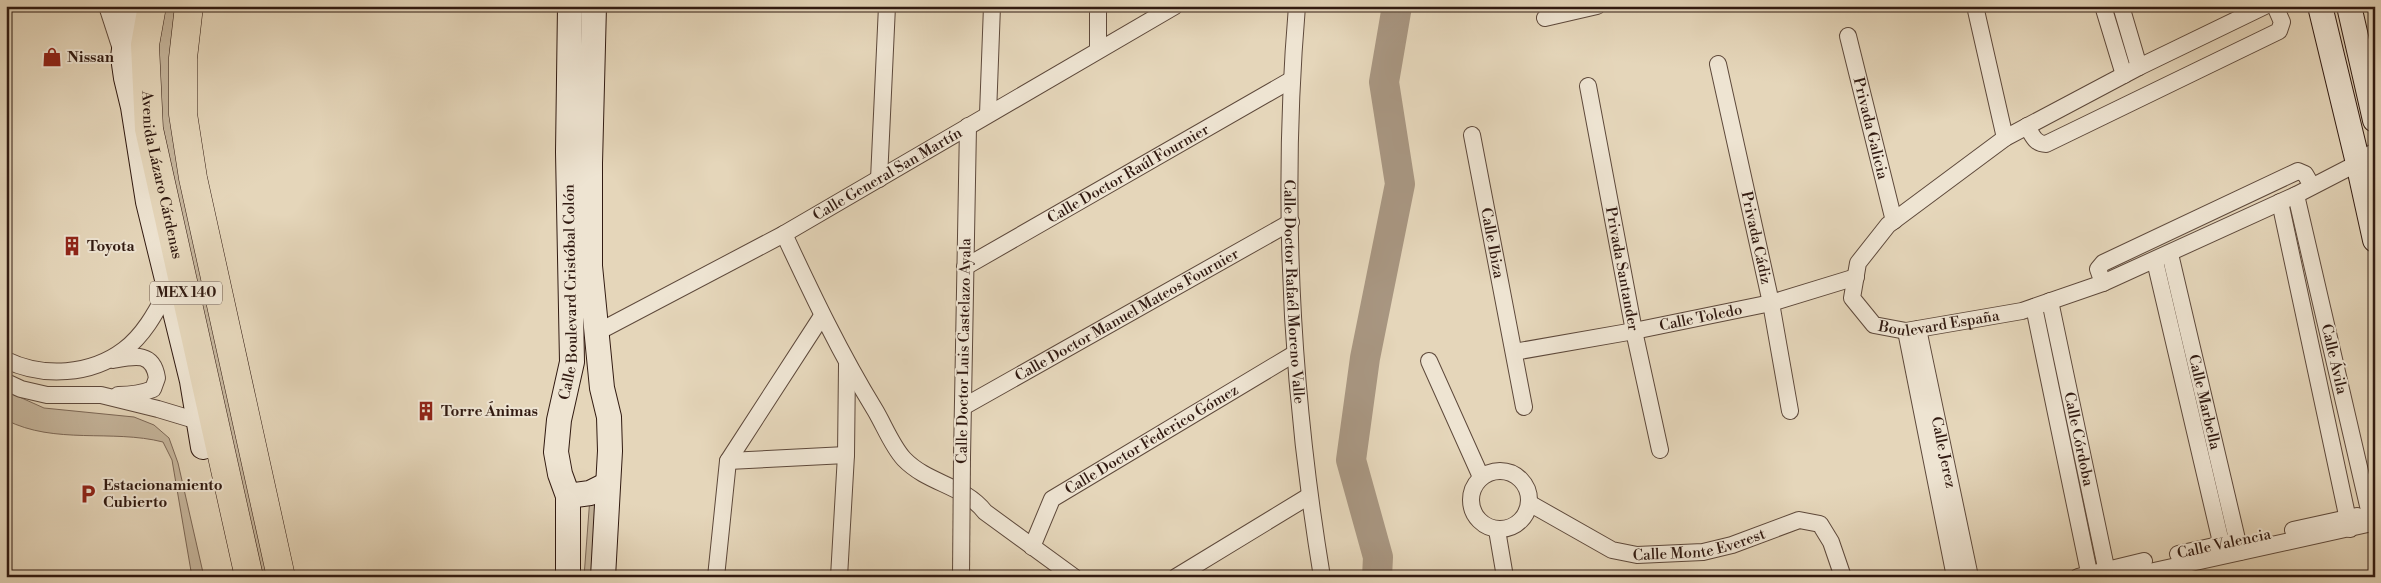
<svg xmlns="http://www.w3.org/2000/svg" width="2381" height="583" font-family="'Libre Bodoni',serif">
	<style>
		.grass { fill: #c6b69d; stroke: #7c6857 }
		.lines { fill: none; stroke-linecap: round; stroke-linejoin: round }
		.river { stroke: #a89681; stroke-width: 30 }
		.street-casing { stroke: #5e493b; stroke-width: 18 }
		.secondary-casing { stroke: #311a11; stroke-width: 26 }
		.highway-casing { stroke: #311a11; stroke-width: 29 }
		.street { stroke: #eee4d2; stroke-width: 16 }
		.secondary { stroke: #eee4d2; stroke-width: 24 }
		.highway { stroke: #e5d6ba; stroke-width: 28 }
		.street-bridge-casing { stroke: #5e493b; stroke-width: 18; stroke-linecap: butt }
		.street-bridge { stroke: #eee4d2; stroke-width: 16 }
		.labels { text-anchor: middle; dominant-baseline: central; stroke-width: 4; stroke-linejoin: round; paint-order: stroke }
		.shield { fill: #eee4d2; stroke: #6a574b; stroke-width: 1 }
		.shield-label { font-size: 14px; font-weight: bold; fill: #311a11 }
		.poi-label { font-size: 15px; font-weight: bold; fill: #311a11; stroke: #eee4d2; text-anchor: start }
		.street-label { font-size: 15px; fill: #311a11; stroke: #eee4d2 }
	</style>
	<rect width="100%" height="100%" fill="#e5d6ba"/>
	<filter id="stains"><feTurbulence type="fractalNoise" baseFrequency=".004" numOctaves="4"/><feColorMatrix values="0 0 0 0 .2 0 0 0 0 .09 0 0 0 0 .02 0 0 0 .5 -.17"/></filter>
	<radialGradient id="worn" r=".72"><stop offset=".6" stop-color="#630" stop-opacity="0"/><stop offset="1" stop-color="#630" stop-opacity=".3"/></radialGradient>
	<g class="grass">
		<polygon points="159,6 185,6 177,49 279,577 263,577 159,124 152,45"/>
		<path d="M 6,391 L 44,408 L 134,417 L 154,425 L 169,438 L 178,463 L 204,577 L 192,577 L 172,460 L 163,442 C 112,429 55,445 6,420 Z"/>
		<polygon points="590,497 601,499 595,577 584,577"/>
	</g>
	<g class="lines">
		<polyline class="river" points="1377,577 1378,557 1351,460 1365,358 1400,184 1384,82 1397,6"/>
		<defs>
			<g id="street">
				<polyline points="107,6 121,49"/>
				<polyline points="1098,6 1098,50"/>
				<path id="s1" d="M 1297,6 C 1281,196 1291,389 1322,577"/>
				<polyline points="1975,6 2005,138"/>
				<polyline points="2103,6 2124,75"/>
				<polyline points="2121,6 2139,67"/>
				<path id="s2" d="M 2265,6 L 2139,67 L 2005,138 L 1888,225 L 1858,263 L 1852,298 L 1874,325 L 1906,331 L 2022,311 L 2103,283 L 2296,195 L 2358,163 L 2375,151"/>
				<polyline points="1545,18 1597,6"/>
				<path id="s3" d="M 1848,36 L 1894,221"/>
				<path id="s4" d="M 1718,64 L 1771,303 L 1790,411"/>
				<path id="s5" d="M 1588,86 L 1634,331 L 1660,450"/>
				<polyline points="988,114 992,6"/>
				<path d="M 2027,126 C 2032,135 2035,144 2046,144 L 2279,31 L 2282,22 L 2275,6"/>
				<path id="s6" d="M 1472,135 L 1524,407"/>
				<polyline points="879,179 887,6"/>
				<polyline points="2280,202 2350,529"/>
				<path d="M 784,234 C 812,294 840,353 875,410 C 884,425 892,446 904,459 C 928,484 964,485 985,512 L 1074,577"/>
				<path id="s7" d="M 2170,254 L 2240,552"/>
				<polyline points="2155,261 2224,555"/>
				<path id="s8" d="M 965,267 L 1291,80"/>
				<polyline points="2103,283 2098,269 2103,263 2298,171 2305,174 2312,186"/>
				<path id="s9" d="M 2050,301 L 2108,577"/>
				<polyline points="2034,307 2090,577"/>
				<path id="s10" d="M 1918,329 L 1970,577"/>
				<polyline points="1906,331 1955,577"/>
				<path id="s11" d="M 596,333 L 784,234 L 1175,6"/>
				<path id="s12" d="M 1514,352 L 1634,331 L 1771,303 L 1856,277"/>
				<path d="M 6,360 C 43,378 91,375 124,350 C 145,334 157,310 169,288"/>
				<path d="M 113,360 C 134,356 153,351 157,378 L 153,389 C 141,394 131,395 118,395"/>
				<polyline points="1429,361 1481,477"/>
				<polyline points="6,382 21,389 47,395 101,395 158,409 198,421"/>
				<path id="s13" d="M 963,407 L 1291,222"/>
				<polyline points="962,457 968,126"/>
				<polyline points="728,461 846,455"/>
				<circle cx="1500" cy="500" r="29"/>
				<path id="s14" d="M 1529,503 L 1612,550 L 1637,555 L 1703,552 L 1732,545 L 1799,520 L 1820,524 L 1831,542 L 1843,577"/>
				<polyline points="1497,530 1505,577"/>
				<polyline points="2293,530 2357,516"/>
				<path id="s15" d="M 1032,547 L 1052,499 L 1294,354"/>
				<polyline points="2178,554 2232,542"/>
				<polyline points="716,577 728,461 822,316"/>
				<polyline points="839,577 846,455 847,365"/>
				<polyline points="1176,577 1309,496"/>
				<polyline points="2078,577 2144,561"/>
				<polyline points="2127,577 2372,523 2296,195"/>
			</g>
			<g id="secondary">
				<polyline points="130,6 123,57 126,78 133,107 148,202 192,381 203,447"/>
				<polyline points="594,6 590,163 590,266 602,388 609,417 610,451 603,577"/>
				<polyline points="2320,6 2358,163 2375,240"/>
				<polyline points="2349,6 2375,120"/>
				<polyline points="568,496 590,493 608,484"/>
				<path id="s16" d="M 568,577 L 568,496 L 560,474 L 556,452 L 559,420 L 572,362 L 568,152 L 570,6"/>
			</g>
			<g id="highway">
				<path id="s17" d="M 152,6 L 145,45 L 149,129 L 249,577"/>
				<polyline points="189,6 183,58 183,114 193,178 281,577"/>
			</g>
		</defs>
		<use href="#street" class="street-casing"/>
		<use href="#secondary" class="secondary-casing"/>
		<use href="#highway" class="highway-casing"/>
		<use href="#street" class="street"/>
		<use href="#secondary" class="secondary"/>
		<use href="#highway" class="highway"/>
		<defs>
			<polyline id="street-bridge" points="961,577 962,457"/>
		</defs>
		<use href="#street-bridge" class="street-bridge-casing"/>
		<use href="#street-bridge" class="street-bridge"/>
	</g>
	<defs>
		<symbol id="shop-bare" viewBox="-9 -9 18 18"><path d="M-5-2.5h2.3a2.7 3.5 0 0 1 5.4 0H5L5.5 6h-11ZM-1.5-2.5h3a1.5 2.3 0 0 0-3 0Z" fill="#8f2418" stroke="#eee4d2" stroke-width="2.5" paint-order="stroke"/></symbol>
		<symbol id="building-bare" viewBox="-9 -9 18 18"><path d="M-4-6H4V6H1V3H-1V6H-4ZM-2.5-4.3h1.7v1.8h-1.7ZM.8-4.3h1.7v1.8H.8ZM-2.5-1h1.7V.8h-1.7ZM.8-1h1.7V.8H.8Z" fill="#8f2418" stroke="#eee4d2" stroke-width="2.5" paint-order="stroke"/></symbol>
		<symbol id="parking-bare" viewBox="-9 -9 18 18"><path d="M-3.5-5.5H1a3.5 3.5 0 0 1 0 7H-1V5.5H-3.5ZM-1-3.4V-.6H.8a1.4 1.4 0 0 0 0-2.8Z" fill="#8f2418" stroke="#eee4d2" stroke-width="2.5" paint-order="stroke"/></symbol>
	</defs>
	<g fill-rule="evenodd">
		<use href="#shop-bare" x="38" y="43" width="28" height="28"/>
		<use href="#building-bare" x="58" y="232" width="28" height="28"/>
		<use href="#building-bare" x="412" y="397" width="28" height="28"/>
		<use href="#parking-bare" x="74" y="480" width="28" height="28"/>
	</g>
	<g class="labels">
		<rect class="shield" x="150" y="281.5" width="72" height="23" rx="4"/>
		<g class="shield-label">
			<text x="186" y="293">MEX 140</text>
		</g>
		<g class="poi-label">
			<text x="67" y="57">Nissan</text>
			<text x="87" y="246">Toyota</text>
			<text x="441" y="411">Torre Ánimas</text>
			<text x="103" y="485">Estacionamiento<tspan x="103" dy="17">Cubierto</tspan></text>
		</g>
		<g class="street-label">
			<text stroke="none"><textPath href="#s3" startOffset="95">Privada Galicia</textPath></text>
			<text stroke="none"><textPath href="#s11" startOffset="332">Calle General San Martín</textPath></text>
			<text stroke="none"><textPath href="#s8" startOffset="188">Calle Doctor Raúl Fournier</textPath></text>
			<text stroke="none"><textPath href="#s17" startOffset="171">Avenida Lázaro Cárdenas</textPath></text>
			<text stroke="none"><textPath href="#s4" startOffset="178">Privada Cádiz</textPath></text>
			<text stroke="none"><textPath href="#s6" startOffset="110">Calle Ibiza</textPath></text>
			<text stroke="none"><textPath href="#s5" startOffset="186">Privada Santander</textPath></text>
			<text stroke="none"><textPath href="#s1" startOffset="286">Calle Doctor Rafaél Moreno Valle</textPath></text>
			<text stroke="none"><textPath href="#s16" startOffset="288">Calle Boulevard Cristóbal Colón</textPath></text>
			<text stroke="none"><textPath href="#s13" startOffset="188">Calle Doctor Manuel Mateos Fournier</textPath></text>
			<text stroke="none"><textPath href="#s12" startOffset="190">Calle Toledo</textPath></text>
			<text stroke="none"><textPath href="#s2" startOffset="622">Boulevard España</textPath></text>
			<text transform="translate(964 351) rotate(-89)">Calle Doctor Luis Castelazo Ayala</text>
			<text transform="translate(2334 359) rotate(77)">Calle Ávila</text>
			<text stroke="none"><textPath href="#s7" startOffset="152">Calle Marbella</textPath></text>
			<text stroke="none"><textPath href="#s15" startOffset="168">Calle Doctor Federico Gómez</textPath></text>
			<text stroke="none"><textPath href="#s9" startOffset="141">Calle Córdoba</textPath></text>
			<text stroke="none"><textPath href="#s10" startOffset="126">Calle Jerez</textPath></text>
			<text stroke="none"><textPath href="#s14" startOffset="184">Calle Monte Everest</textPath></text>
			<text transform="translate(2224 544) rotate(-12)">Calle Valencia</text>
		</g>
	</g>
	<rect width="2381" height="583" fill="none" stroke="#e5d6ba" stroke-width="25"/>
	<rect x="8" y="8" width="2366" height="568" fill="none" stroke="#311a11" stroke-width="2.5"/>
	<rect x="12" y="12" width="2356" height="558" fill="none" stroke="#311a11"/>
	<rect width="100%" height="100%" filter="url(#stains)"/>
	<rect width="100%" height="100%" fill="url(#worn)"/>
</svg>
